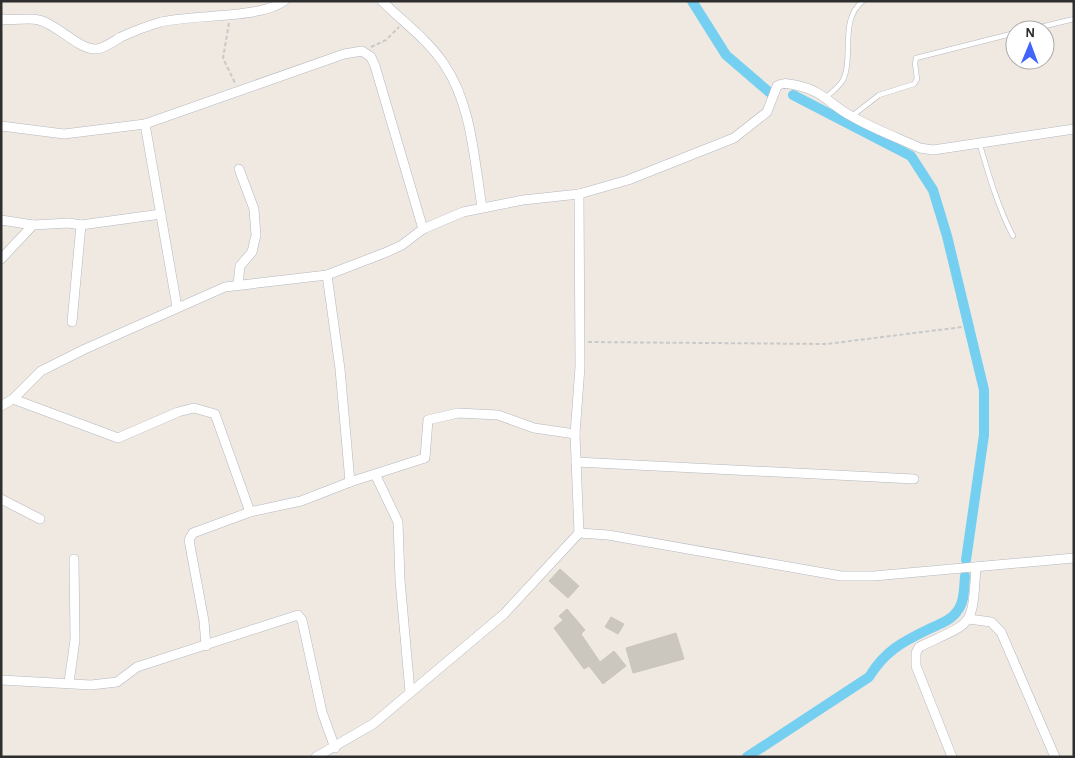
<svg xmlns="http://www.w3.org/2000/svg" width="1075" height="758" font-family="'Alegreya Sans',sans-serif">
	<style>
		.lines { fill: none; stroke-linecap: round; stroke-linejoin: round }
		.canal { stroke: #75cff0; stroke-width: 10 }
		.building { fill: #cbc7bf; stroke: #cbc5ba }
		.service-casing { stroke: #b4b7c1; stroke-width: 5.5 }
		.minor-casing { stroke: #b4b7c1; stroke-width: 10 }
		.path { stroke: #c9c9c9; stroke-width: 2; stroke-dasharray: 4 2.5; stroke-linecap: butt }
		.service { stroke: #fff; stroke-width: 4.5 }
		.minor { stroke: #fff; stroke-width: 9 }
	</style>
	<rect width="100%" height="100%" fill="#efe9e1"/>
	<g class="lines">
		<g class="canal">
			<polyline points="692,1 726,55 769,92"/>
			<polyline points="793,95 911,156 933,190 947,236 984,390 984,435 966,560"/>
			<path d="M 747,757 L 869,677 C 885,651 902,642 929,629 C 940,624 952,620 958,610 C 965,601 964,586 965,576"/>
		</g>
	</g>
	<g class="building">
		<polygon points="560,569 579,586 568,598 549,581"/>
		<polygon points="567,609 585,630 581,634 600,662 614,651 626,666 603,684 589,666 584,669 554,628 563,620 559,616"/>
		<polygon points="611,617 624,624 618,634 605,627"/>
		<polygon points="676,633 684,659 633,673 626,648"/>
	</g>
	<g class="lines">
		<defs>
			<g id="service">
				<polyline points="1028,30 1074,19"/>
				<path d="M 826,97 C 832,92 839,87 843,80 C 854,57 839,19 863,1"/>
				<polyline points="852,116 879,95 914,84 917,79 915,63 916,58 1015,33"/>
				<path d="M 980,145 C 989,176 998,207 1013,236"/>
			</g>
			<g id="minor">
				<path d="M 382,1 C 402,21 428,40 444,64 C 472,105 474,160 482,207"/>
				<path d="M 1,19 C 14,21 28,17 39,20 C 57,24 80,51 97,49 C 105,48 114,41 121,37 C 134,31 147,26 161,22 C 195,14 259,19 284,1"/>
				<polyline points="145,124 177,307"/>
				<polyline points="1,126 64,134 145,124 344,54 362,51 371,57 375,66 423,229"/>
				<polyline points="1,220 33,225"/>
				<polyline points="81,225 161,214"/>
				<polyline points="1,259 33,225 69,223 81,225 72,322"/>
				<polyline points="327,275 340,369 350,482"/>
				<polyline points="238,285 240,266 252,252 256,235 254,209 239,169"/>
				<polyline points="13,399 118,438 178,412 194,408 215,414 250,512"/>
				<path d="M 1,406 L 13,399 L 41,371 L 85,349 L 225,287 L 327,275 L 387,252 L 402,245 L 423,229 L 463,212 L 523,200 L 579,194 L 628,180 L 734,138 L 767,112 L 777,86 C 783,82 788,84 795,85 C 825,91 829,105 853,117 C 874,129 898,138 920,148 L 933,150 L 1074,129"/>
				<polyline points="576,462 914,479"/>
				<polyline points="376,476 398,522 400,580 410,692"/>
				<polyline points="1,499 40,519"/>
				<polyline points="579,533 608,535 841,576 874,576 1074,558"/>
				<polyline points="969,619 991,622 1001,632 1055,757"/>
				<polyline points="206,646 204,621 189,540 193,533 250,512 301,501 350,482 425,458 428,420 458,413 498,415 534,428 575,434"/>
				<polyline points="1,680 91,685 117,682 137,667 298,615 302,620 322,712 335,748"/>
				<polyline points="69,682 75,640 74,559"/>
				<polyline points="316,757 373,724 504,614 579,533 575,434 580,367 579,194"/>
				<path d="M 952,757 L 916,666 L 916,653 L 919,647 C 974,621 972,629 976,567"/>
			</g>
		</defs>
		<use href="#service" class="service-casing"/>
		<use href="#minor" class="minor-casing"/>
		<g class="path">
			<polyline points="229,23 223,58 235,83"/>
			<polyline points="371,47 386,40 399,27"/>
			<polyline points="588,342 827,344 962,327"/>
		</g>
		<use href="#service" class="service"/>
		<use href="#minor" class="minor"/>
	</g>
	<rect width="1075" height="758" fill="none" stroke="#2e2e2e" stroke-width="5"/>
	<g transform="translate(1030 45) rotate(1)"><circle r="24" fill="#ffffff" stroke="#ababab"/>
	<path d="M0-4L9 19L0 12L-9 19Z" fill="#4264fb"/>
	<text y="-8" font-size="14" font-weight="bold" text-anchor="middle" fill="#2e2e2e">N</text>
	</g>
</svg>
